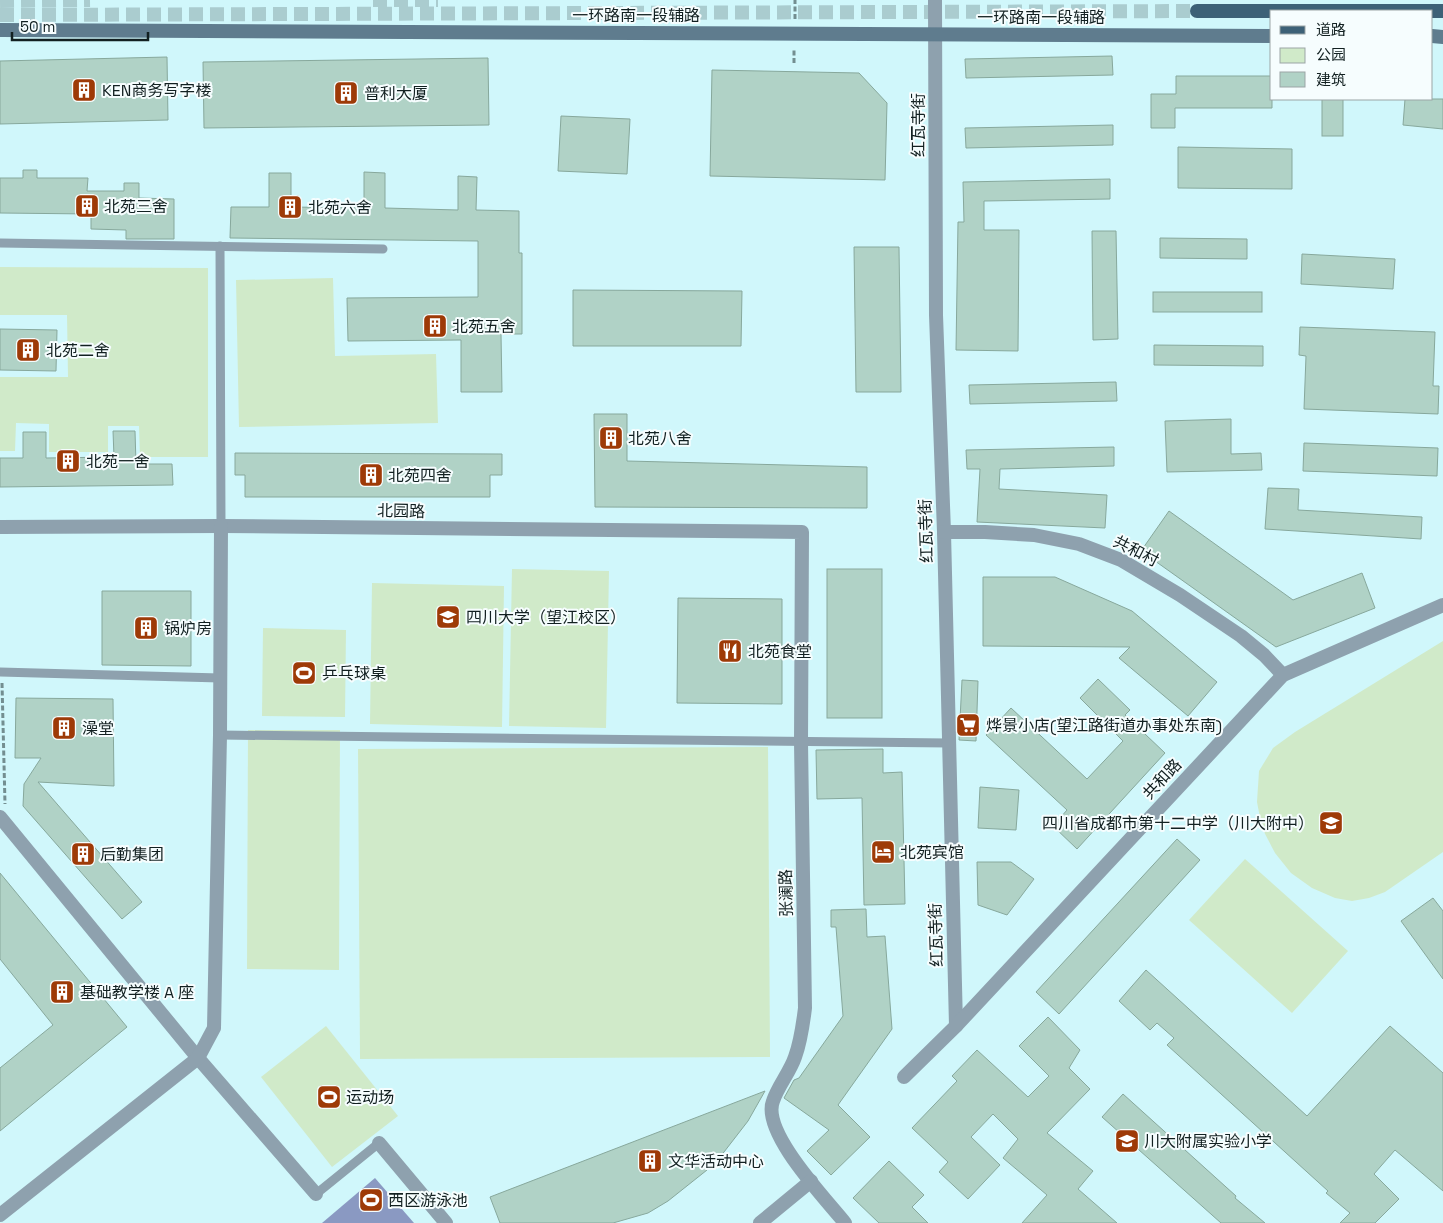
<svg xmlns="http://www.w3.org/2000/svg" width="1443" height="1223" font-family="'Space Grotesk','Noto Sans SC',sans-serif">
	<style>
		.green { fill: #d0eac9 }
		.water { fill: #8a99c2 }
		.building { fill: #b0d2c6; stroke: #87a89c }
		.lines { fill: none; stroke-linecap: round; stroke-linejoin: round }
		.primary-tunnel { stroke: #aacccf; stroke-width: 14; stroke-dasharray: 14 7; stroke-linecap: butt }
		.path { stroke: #738e90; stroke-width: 3; stroke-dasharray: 5 2.5; stroke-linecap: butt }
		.service { stroke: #8ea1ae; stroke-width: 9 }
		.minor { stroke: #8ea1ae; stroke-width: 14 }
		.secondary { stroke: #5f7c8e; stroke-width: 14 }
		.primary { stroke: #3d6177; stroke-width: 14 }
		.labels { text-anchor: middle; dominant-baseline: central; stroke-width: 4; stroke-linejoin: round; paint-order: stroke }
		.street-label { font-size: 16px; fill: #122021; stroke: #f6fdfe }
		.poi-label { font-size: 16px; fill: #122021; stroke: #f6fdfe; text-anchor: start }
	</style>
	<rect width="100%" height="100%" fill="#d0f7fb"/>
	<g class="green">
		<polygon points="0,267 208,268 208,457 140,457 139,426 108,426 108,452 49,452 49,424 16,423 15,451 0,451 0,377 68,377 67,315 0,315"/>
		<polygon points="333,278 335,356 436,354 438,423 239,427 236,280"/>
		<polygon points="512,569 609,571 606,728 509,726"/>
		<polygon points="372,583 504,586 502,727 370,724"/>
		<polygon points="263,628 346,630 345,717 262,716"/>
		<polygon points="1443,641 1443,852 1385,892 1369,898 1352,901 1335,898 1312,888 1291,873 1275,853 1262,828 1257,802 1259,771 1273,748 1295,732"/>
		<polygon points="248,730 340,730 339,970 247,969"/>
		<polygon points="768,747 770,1057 360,1059 358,749"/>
		<polygon points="1245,859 1348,951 1292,1013 1189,920"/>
		<polygon points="326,1026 398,1116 332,1167 261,1077"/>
	</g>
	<polygon class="water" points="375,1178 414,1223 322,1223"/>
	<g class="building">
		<polygon points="1112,56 1113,75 966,78 965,59"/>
		<polygon points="167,57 168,120 0,124 0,61"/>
		<polygon points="488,58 489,125 204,128 203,62"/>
		<polygon points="712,70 859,73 887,103 885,180 710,176"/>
		<polygon points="1176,76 1272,76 1272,108 1175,108 1175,128 1151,128 1151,94 1176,94"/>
		<rect x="1322" y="99" width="21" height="37"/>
		<polygon points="1405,99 1443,99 1443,129 1403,125"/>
		<polygon points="561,116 630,119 627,174 558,171"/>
		<polygon points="1113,125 1113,145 966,148 965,128"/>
		<polygon points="1178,147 1292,149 1292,189 1178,188"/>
		<polygon points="23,170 37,170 37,178 88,178 87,191 124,191 124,183 139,183 139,198 174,199 174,239 126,239 126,230 91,229 91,214 0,213 0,178 23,178"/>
		<polygon points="364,172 385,173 385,208 458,210 458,176 477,177 476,210 519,211 519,253 522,253 522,334 501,334 502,392 461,392 461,340 348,341 347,298 478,297 478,241 230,238 231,207 269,207 269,173 291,173 291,207 364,208"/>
		<polygon points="1110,179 1110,199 984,201 984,230 1019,230 1018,351 956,350 958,222 964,222 963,182"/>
		<polygon points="1092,231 1116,231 1118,339 1093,340"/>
		<polygon points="1160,238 1247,239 1247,259 1160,258"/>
		<polygon points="854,247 899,247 901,392 856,392"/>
		<polygon points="1302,254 1395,259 1393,289 1301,284"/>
		<polygon points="573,290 742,291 741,346 573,346"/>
		<rect x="1153" y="292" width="109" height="20"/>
		<polygon points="1300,327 1435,332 1433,386 1439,386 1438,414 1304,409 1306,356 1299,355"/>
		<polygon points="0,329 57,330 56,371 0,370"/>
		<polygon points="1154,345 1263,346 1263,366 1154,365"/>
		<polygon points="1116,382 1117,401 970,404 969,385"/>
		<polygon points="594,414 627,414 627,461 867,467 867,508 595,507"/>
		<polygon points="1231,419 1231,454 1261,453 1262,470 1167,472 1165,421"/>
		<polygon points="113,431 135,431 136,464 172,464 173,485 0,487 0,458 23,458 23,432 46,432 46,458 114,457"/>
		<polygon points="1304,443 1438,448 1437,476 1303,471"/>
		<polygon points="1114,447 1114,466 1000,469 999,489 1107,495 1105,528 977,522 980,469 967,469 966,450"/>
		<polygon points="235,453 502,454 502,475 490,475 490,497 245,497 245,475 235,475"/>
		<polygon points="1268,488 1299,489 1298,510 1422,517 1421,539 1265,529"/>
		<polygon points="1169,511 1293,600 1362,573 1375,608 1276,647 1141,551"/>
		<rect x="827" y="569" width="55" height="149"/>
		<polygon points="983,577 1055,577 1132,611 1217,682 1188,716 1119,658 1130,647 983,646"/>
		<polygon points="102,591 191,591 191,666 102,665"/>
		<polygon points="678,598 782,599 782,704 677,703"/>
		<polygon points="1098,679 1130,710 1125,715 1165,753 1077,849 1053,826 1067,810 986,735 1011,708 1087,779 1123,741 1080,698"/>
		<polygon points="962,680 978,681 976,741 959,740"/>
		<polygon points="16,698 113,699 114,786 38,782 142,902 122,919 23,806 24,784 41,758 15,758"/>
		<polygon points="883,749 883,773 902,772 905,904 864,905 862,798 817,799 816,750"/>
		<polygon points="980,787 1019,790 1016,830 978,828"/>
		<polygon points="1177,839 1200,860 1059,1014 1036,992"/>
		<polygon points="977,862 1011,862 1034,879 1007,915 978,905"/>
		<polygon points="0,873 127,1027 0,1131 0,1068 53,1025 0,959"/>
		<polygon points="1433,898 1443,911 1443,979 1401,921"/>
		<polygon points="866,909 867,937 885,936 892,1029 838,1105 870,1137 831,1175 807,1151 829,1130 784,1098 794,1080 799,1078 843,1016 836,927 831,927 831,910"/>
		<polygon points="1146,970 1307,1116 1390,1026 1443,1073 1443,1191 1395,1150 1374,1174 1399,1199 1375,1223 1340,1223 1350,1213 1326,1193 1328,1191 1167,1045 1174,1038 1157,1023 1150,1030 1119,1001"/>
		<polygon points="1048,1017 1080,1050 1069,1068 1090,1089 1047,1133 1093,1171 1078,1189 1117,1223 1022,1223 1047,1195 1003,1158 1018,1139 993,1114 971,1137 1000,1165 968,1199 939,1172 948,1162 912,1128 957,1081 952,1076 977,1050 1028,1097 1049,1076 1019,1046"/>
		<polygon points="765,1091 748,1121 724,1152 707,1170 668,1201 648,1213 613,1223 500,1223 490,1197"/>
		<polygon points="1123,1094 1236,1196 1235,1198 1265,1223 1221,1223 1102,1117"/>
		<polygon points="889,1161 924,1195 912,1207 928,1223 879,1223 853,1198"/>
	</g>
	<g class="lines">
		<g class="primary-tunnel">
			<polyline points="373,0 438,0"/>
			<polyline points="0,1 90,0"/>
			<polyline points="0,15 1197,11"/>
		</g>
		<g class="path">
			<polyline points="795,19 795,0"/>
			<polyline points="794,63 794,48"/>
			<polyline points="2,683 5,804"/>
		</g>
		<g class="service">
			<polyline points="0,243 383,249"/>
			<polyline points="220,246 221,526"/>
			<polyline points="0,672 220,678"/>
			<polyline points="220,735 948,743"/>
			<polyline points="316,1194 379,1143"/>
		</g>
		<g class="minor">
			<polyline points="935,0 936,315 944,532 956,1026"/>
			<path d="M 0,527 L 221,526 L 802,532 L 801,742 L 805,1008 C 803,1024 801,1041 795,1057 C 790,1072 778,1086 773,1101 C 761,1132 826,1199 845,1223"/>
			<polyline points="944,532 985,532 1034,535 1079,544 1121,560 1180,595 1241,636 1264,655 1283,675"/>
			<polyline points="0,817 198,1058 316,1194"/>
			<polyline points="904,1077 956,1026 1283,675 1443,605"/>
			<polyline points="379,1143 446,1223"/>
			<polyline points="0,1215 198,1058 214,1028 220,735 221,526"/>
			<polyline points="760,1223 811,1181"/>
		</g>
		<g class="secondary">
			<polyline points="0,30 1272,36"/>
			<polyline points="1432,36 1443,37"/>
		</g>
		<polyline class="primary" points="1197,11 1443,11"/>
	</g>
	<defs>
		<symbol id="building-square" viewBox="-11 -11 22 22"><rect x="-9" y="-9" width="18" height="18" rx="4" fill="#9e3a07" stroke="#f6fdfe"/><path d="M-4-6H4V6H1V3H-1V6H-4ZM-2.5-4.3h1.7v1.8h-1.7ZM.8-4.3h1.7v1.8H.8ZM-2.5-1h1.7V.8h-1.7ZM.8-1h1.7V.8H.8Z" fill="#fff"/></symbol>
		<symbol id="university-square" viewBox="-11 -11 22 22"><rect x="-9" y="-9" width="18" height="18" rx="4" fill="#9e3a07" stroke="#f6fdfe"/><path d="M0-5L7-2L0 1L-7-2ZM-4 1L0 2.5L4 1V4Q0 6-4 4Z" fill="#fff"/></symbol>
		<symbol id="restaurant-square" viewBox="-11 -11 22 22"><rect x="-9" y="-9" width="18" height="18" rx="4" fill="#9e3a07" stroke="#f6fdfe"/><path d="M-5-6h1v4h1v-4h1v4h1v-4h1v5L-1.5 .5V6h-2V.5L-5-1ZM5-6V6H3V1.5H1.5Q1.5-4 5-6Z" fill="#fff"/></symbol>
		<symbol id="stadium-square" viewBox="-11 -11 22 22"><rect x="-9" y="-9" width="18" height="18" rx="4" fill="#9e3a07" stroke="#f6fdfe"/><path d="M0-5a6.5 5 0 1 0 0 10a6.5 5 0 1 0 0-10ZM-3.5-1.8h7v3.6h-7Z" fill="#fff"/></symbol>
		<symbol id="supermarket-square" viewBox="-11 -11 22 22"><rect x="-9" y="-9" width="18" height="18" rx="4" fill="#9e3a07" stroke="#f6fdfe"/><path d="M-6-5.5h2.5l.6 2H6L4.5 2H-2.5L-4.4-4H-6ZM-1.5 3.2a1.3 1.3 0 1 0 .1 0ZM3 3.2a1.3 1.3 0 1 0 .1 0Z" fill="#fff"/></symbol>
		<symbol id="school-square" viewBox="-11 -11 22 22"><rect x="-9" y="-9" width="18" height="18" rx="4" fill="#9e3a07" stroke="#f6fdfe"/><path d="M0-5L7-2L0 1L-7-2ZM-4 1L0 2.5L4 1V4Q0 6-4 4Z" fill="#fff"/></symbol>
		<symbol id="hotel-square" viewBox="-11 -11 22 22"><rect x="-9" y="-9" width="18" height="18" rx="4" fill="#9e3a07" stroke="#f6fdfe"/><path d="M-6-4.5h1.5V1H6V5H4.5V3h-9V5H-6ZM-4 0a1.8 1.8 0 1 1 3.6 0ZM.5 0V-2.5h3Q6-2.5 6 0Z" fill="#fff"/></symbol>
	</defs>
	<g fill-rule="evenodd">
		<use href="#building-square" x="70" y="76" width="28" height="28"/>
		<use href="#building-square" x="332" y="79" width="28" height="28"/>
		<use href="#building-square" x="73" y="192" width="28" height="28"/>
		<use href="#building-square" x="276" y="193" width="28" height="28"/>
		<use href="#building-square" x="421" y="312" width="28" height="28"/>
		<use href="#building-square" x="14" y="336" width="28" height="28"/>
		<use href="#building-square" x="597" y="424" width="28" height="28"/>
		<use href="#building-square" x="54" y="447" width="28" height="28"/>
		<use href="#building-square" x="357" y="461" width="28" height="28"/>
		<use href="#university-square" x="434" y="603" width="28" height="28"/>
		<use href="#building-square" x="132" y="614" width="28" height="28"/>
		<use href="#restaurant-square" x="716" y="637" width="28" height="28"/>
		<use href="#stadium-square" x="290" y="659" width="28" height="28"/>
		<use href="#supermarket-square" x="954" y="711" width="28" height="28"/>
		<use href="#building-square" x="50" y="714" width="28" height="28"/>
		<use href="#school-square" x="1317" y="809" width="28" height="28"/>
		<use href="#hotel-square" x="869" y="838" width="28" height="28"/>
		<use href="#building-square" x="69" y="840" width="28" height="28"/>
		<use href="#building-square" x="48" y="978" width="28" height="28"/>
		<use href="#stadium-square" x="315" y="1083" width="28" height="28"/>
		<use href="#school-square" x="1113" y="1127" width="28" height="28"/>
		<use href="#building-square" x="636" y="1147" width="28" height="28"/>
		<use href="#stadium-square" x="357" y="1186" width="28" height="28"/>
	</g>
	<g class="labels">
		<g class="street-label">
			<text x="636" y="15">一环路南一段辅路</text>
			<text x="1041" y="17">一环路南一段辅路</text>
			<text transform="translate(918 125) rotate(-90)">红瓦寺街</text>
			<text transform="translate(401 511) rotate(1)">北园路</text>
			<text transform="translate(926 531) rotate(-92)">红瓦寺街</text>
			<text transform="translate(1136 551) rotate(27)">共和村</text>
			<text transform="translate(1162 779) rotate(-47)">共和路</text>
			<text transform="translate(786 893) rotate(-91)">张澜路</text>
			<text transform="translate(936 935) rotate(-92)">红瓦寺街</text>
		</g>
		<g class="poi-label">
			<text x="102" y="90">KEN商务写字楼</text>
			<text x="364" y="93">普利大厦</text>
			<text x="104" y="206">北苑三舍</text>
			<text x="308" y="207">北苑六舍</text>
			<text x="452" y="326">北苑五舍</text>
			<text x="46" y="350">北苑二舍</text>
			<text x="628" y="438">北苑八舍</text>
			<text x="86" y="461">北苑一舍</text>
			<text x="388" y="475">北苑四舍</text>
			<text x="466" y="617">四川大学（望江校区）</text>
			<text x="164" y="628">锅炉房</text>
			<text x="748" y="651">北苑食堂</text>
			<text x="322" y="673">乒乓球桌</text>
			<text x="986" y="725">烨景小店(望江路街道办事处东南)</text>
			<text x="82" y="728">澡堂</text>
			<text x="1314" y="823" text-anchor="end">四川省成都市第十二中学（川大附中）</text>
			<text x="900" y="852">北苑宾馆</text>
			<text x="100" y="854">后勤集团</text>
			<text x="80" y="992">基础教学楼 A 座</text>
			<text x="346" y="1097">运动场</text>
			<text x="1144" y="1141">川大附属实验小学</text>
			<text x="668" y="1161">文华活动中心</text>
			<text x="388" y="1200">西区游泳池</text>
		</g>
	</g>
	<rect x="1270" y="10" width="162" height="90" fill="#f6fdfe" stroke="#9ba5a6"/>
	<rect x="1280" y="26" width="25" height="8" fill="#3d6177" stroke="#9ba5a6"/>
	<text x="1316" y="35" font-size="15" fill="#122021">道路</text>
	<rect x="1280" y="48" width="25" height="15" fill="#d0eac9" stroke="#9ba5a6"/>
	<text x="1316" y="60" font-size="15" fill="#122021">公园</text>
	<rect x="1280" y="72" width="25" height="15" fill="#b0d2c6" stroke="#9ba5a6"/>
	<text x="1316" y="85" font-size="15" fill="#122021">建筑</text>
	<path d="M12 32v8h136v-8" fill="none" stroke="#122021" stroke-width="2.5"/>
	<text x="20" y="32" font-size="15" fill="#122021" stroke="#f6fdfe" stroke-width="4" paint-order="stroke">50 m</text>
</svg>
